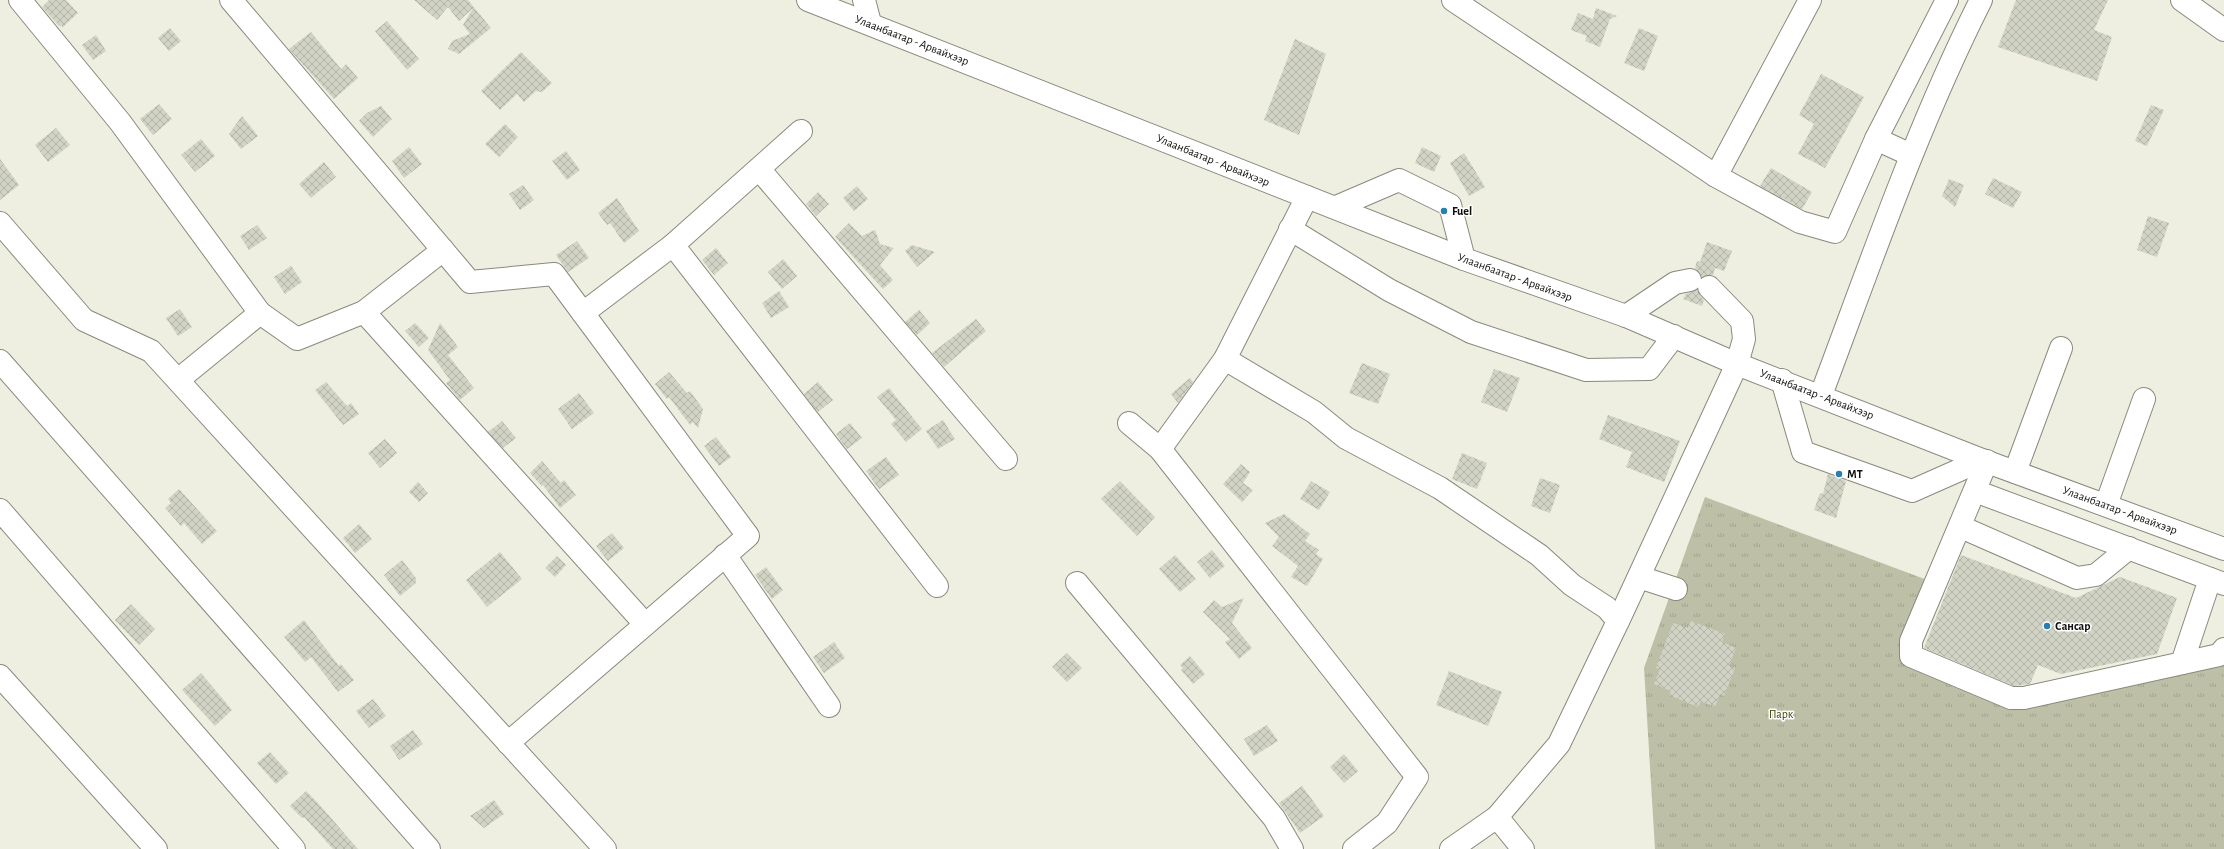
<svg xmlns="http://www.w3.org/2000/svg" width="2224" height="849" font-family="'Alegreya Sans',sans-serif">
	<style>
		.park { fill: url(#park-tufts) }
		.building { fill: url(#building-cross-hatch) }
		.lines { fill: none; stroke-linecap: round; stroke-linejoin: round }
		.minor-casing { stroke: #898a7d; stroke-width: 24 }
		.highway-casing { stroke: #898a7d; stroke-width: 24 }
		.minor { stroke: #fff; stroke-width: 22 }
		.highway { stroke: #fff; stroke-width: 22 }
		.poi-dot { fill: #287eae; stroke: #fff; stroke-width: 1.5 }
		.labels { text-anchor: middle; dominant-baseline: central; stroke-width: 3; stroke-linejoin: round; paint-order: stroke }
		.street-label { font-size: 12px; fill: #0e0f0a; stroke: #fff }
		.poi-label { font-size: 12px; font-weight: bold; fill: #0e0f0a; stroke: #fff; text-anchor: start }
		.park-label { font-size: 12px; fill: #3e4000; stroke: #fff }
	</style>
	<defs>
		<pattern id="park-tufts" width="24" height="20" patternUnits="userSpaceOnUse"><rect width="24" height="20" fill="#bdc0a7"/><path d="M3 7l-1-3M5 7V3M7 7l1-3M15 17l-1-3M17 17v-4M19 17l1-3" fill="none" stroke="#a1a48e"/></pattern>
		<pattern id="building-cross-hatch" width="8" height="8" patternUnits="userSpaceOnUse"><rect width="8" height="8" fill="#d1d3c5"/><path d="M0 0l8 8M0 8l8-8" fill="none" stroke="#b2b4a8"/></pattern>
	</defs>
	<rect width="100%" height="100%" fill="#eeefe1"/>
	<polygon class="park" points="1705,497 1930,581 1901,656 2007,703 2224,660 2224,849 1655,849 1644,668"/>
	<g class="building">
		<polygon points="49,0 66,0 78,13 62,28 62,26 59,26 42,7"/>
		<polygon points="414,0 468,0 491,28 459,54 448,49 452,41 470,34 463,25 473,8 459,21 448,7 437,20"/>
		<polygon points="2016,0 2108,0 2094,30 2112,37 2097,81 1998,47"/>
		<polygon points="1596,8 1617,16 1610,19 1600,47 1585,41 1587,36 1571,30 1578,13 1593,19"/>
		<polygon points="387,21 419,59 407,70 375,31"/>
		<polygon points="170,28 181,41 169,51 158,38"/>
		<polygon points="1639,28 1658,36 1644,71 1624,63"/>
		<polygon points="311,32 341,69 346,64 358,78 334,99 289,49"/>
		<polygon points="96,35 106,51 93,60 82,45"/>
		<polygon points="1295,39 1326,54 1299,135 1264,120"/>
		<polygon points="521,52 552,83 542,92 536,91 524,102 517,94 500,110 481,91"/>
		<polygon points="1821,74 1864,97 1825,168 1798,154 1814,124 1799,115"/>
		<polygon points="159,104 172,119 153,135 140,119"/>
		<polygon points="2151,105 2164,110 2147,146 2135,141"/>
		<polygon points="381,106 392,119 373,137 359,121 367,113"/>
		<polygon points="242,116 258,136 241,149 229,134"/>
		<polygon points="505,124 518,137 499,157 485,144"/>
		<polygon points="56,128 70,145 48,162 35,145"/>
		<polygon points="201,139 215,156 195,172 181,155"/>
		<polygon points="409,147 422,164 404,178 392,161"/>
		<polygon points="1422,147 1441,156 1434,172 1415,163"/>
		<polygon points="566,151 580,170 567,180 552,161"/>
		<polygon points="1464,153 1485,187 1469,196 1450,163"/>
		<polygon points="0,159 19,185 0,200"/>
		<polygon points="324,162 336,177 311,198 299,184"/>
		<polygon points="1771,168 1812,192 1802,209 1760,186"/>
		<polygon points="1993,178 2022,192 2013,208 1985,194"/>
		<polygon points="1949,179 1964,185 1955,207 1942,196"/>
		<polygon points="523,185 534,200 520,210 509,194"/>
		<polygon points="857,186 868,199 854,211 843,198"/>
		<polygon points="818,192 829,204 816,216 806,204"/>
		<polygon points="617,198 639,231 624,243 610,223 607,225 598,213"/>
		<polygon points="2148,216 2169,223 2157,257 2137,250"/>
		<polygon points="849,223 862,236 875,230 880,244 894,248 880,265 893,280 883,289 835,237"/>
		<polygon points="257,225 267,238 249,250 240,236"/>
		<polygon points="577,241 589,258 568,272 556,255"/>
		<polygon points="1707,242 1732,251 1724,271 1715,268 1713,275 1702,277 1695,268 1697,261 1700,262"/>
		<polygon points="912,245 935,252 917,267 905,251"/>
		<polygon points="716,248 728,263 714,275 702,260"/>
		<polygon points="783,259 797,276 782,289 768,272"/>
		<polygon points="291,266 302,282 285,294 274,277"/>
		<polygon points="1697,290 1704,300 1702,306 1683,299 1686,294"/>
		<polygon points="779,291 789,307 771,318 762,303"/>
		<polygon points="180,309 192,327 178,336 166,318"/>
		<polygon points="919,310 930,323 917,335 905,322"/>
		<polygon points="976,319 986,331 944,367 932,353"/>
		<polygon points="415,323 429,338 419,347 405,331"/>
		<polygon points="440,323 458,347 448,355 474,388 460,400 446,383 450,380 428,350"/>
		<polygon points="1362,363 1390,374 1378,404 1349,393"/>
		<polygon points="1494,369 1520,378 1507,412 1481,402"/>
		<polygon points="669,372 687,393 690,391 703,409 698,428 693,422 690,425 669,397 667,399 655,384"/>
		<polygon points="1190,378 1193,382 1178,403 1171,394"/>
		<polygon points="326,382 347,406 351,403 359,414 343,425 315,390"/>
		<polygon points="818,382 833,400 818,412 804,394"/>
		<polygon points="889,388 922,429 906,442 891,424 896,420 877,397"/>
		<polygon points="579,393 594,413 572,429 558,409"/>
		<polygon points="1608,415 1680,441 1664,482 1626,467 1632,452 1599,439"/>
		<polygon points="943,420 955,439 938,449 926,431"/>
		<polygon points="502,421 516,438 503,448 488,432"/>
		<polygon points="850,423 862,438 847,449 836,434"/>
		<polygon points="716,437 731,457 719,466 704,446"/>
		<polygon points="385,439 397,453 380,468 368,453"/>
		<polygon points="1462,453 1487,463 1477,489 1452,479"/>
		<polygon points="886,457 899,475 879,489 866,471"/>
		<polygon points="542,461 561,483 564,480 576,495 560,508 543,485 542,486 530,473"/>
		<polygon points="1241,464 1250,472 1243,483 1253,490 1242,502 1223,484"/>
		<polygon points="1828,474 1846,481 1836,518 1814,510 1820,493 1823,494"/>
		<polygon points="1540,478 1560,485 1550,513 1531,506"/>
		<polygon points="1120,481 1155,517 1137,536 1101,499"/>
		<polygon points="1311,481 1330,492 1319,510 1300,499"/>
		<polygon points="418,482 428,493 419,502 409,492"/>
		<polygon points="179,489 217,531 202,544 184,523 181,526 165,508 171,503 168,499"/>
		<polygon points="1284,514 1310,534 1305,541 1319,550 1316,554 1323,559 1307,586 1291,577 1298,566 1272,546 1279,537 1265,523"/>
		<polygon points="359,524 372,539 355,553 343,538"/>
		<polygon points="612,533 624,548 608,561 596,546"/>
		<polygon points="1212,550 1225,566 1210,578 1197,562"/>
		<polygon points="500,552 522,579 487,607 466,580"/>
		<polygon points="1175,555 1196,579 1180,592 1159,569"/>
		<polygon points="1961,555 2076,598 2120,577 2177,598 2157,654 2061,674 2038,665 2030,684 2014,686 1924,648"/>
		<polygon points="557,556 566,565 555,577 545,568"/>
		<polygon points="402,560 416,578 416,583 400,596 384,575"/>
		<polygon points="766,567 783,590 772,599 755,575"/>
		<polygon points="1244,598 1232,623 1252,648 1239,659 1225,642 1230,639 1203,612 1214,600 1222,607"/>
		<polygon points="131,604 155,629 139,645 115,620"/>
		<polygon points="304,620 339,666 341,664 354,680 338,692 311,657 305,662 284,637"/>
		<polygon points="1691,621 1725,634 1722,642 1736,648 1729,666 1735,668 1724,696 1720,694 1715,707 1701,701 1698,707 1669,695 1671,691 1654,684 1660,669 1656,668 1673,623 1688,628"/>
		<polygon points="834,642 845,658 824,673 813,657"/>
		<polygon points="1067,653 1082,668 1067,682 1052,667"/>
		<polygon points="1190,656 1205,674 1193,684 1181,670 1183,668 1180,665"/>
		<polygon points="1449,671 1502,692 1488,726 1436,705"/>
		<polygon points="201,673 232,710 215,726 182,690"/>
		<polygon points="373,699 386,716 369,728 356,711"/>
		<polygon points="1267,725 1278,741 1254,756 1244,739"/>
		<polygon points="413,730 423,744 399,760 390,746"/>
		<polygon points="270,752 289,773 276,784 257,763"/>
		<polygon points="1344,754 1358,771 1344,783 1330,767"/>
		<polygon points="1302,786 1324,816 1300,833 1279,803"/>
		<polygon points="306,791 318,803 358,849 333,849 304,817 302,818 290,806"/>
		<polygon points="494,800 504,814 484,828 470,816"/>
	</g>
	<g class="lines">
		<defs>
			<g id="minor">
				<polyline points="20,0 120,122 260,313"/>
				<polyline points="231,0 470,282 554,274 748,536 508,743"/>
				<polyline points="864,0 870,23"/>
				<polyline points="1453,0 1716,176 1800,222 1835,232 1876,139 1911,155"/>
				<polyline points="2182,0 2224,30"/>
				<polyline points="1876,139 1947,0"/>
				<polyline points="759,169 1006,459"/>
				<polyline points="1716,176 1810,0"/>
				<polyline points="1336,207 1399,180 1450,205 1464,259"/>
				<polyline points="0,223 84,320 151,351 605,849"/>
				<polyline points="1290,229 1389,290 1471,332 1586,370 1649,369 1674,336"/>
				<polyline points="673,245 937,586"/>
				<polyline points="364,312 645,624"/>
				<polyline points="583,313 673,245 801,131"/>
				<polyline points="1626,316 1675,283 1690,280"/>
				<polyline points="1225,359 1314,412 1346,438 1440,488 1539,555 1572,585 1607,608 1618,621"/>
				<polyline points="0,361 429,849"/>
				<polyline points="178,380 260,313 297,339 364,312 443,250"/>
				<polyline points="1782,380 1803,452 1912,491 1982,460"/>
				<path d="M 1821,395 C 1871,262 1917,127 1981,0"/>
				<polyline points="1129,423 1160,449 1417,777 1387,823 1354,849"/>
				<polyline points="1160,449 1225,359 1307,197"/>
				<polyline points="1987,461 1911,641 1911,656 2011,698 2024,698 2219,655 2224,649"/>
				<polyline points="2015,472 2061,348"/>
				<polyline points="1975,491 2224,584"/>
				<polyline points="2106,505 2144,399"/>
				<polyline points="0,510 294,849"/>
				<polyline points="1961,527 2077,578 2096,575 2129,548"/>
				<polyline points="725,555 829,706"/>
				<polyline points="1639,577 1676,589"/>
				<polyline points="1077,583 1274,818 1292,849"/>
				<polyline points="2182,663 2210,579"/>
				<polyline points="0,676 156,849"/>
				<polyline points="1497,817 1523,849"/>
				<polyline points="1451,849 1497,817 1559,744 1621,615 1737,364 1744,339 1742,321 1709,287"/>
			</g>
			<polyline id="highway" points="808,0 1464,259 1626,316 1737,364 1982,460 2224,549"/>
		</defs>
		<use href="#minor" class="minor-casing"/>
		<use href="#highway" class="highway-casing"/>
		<use href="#minor" class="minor"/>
		<use href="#highway" class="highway"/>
	</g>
	<g class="poi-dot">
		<circle cx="1444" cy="211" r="4"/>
		<circle cx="1839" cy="474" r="4"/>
		<circle cx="2047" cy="626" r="4"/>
	</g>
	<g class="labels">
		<g class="street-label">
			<text transform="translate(912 40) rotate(21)">Улаанбаатар - Арвайхээр</text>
			<text transform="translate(1213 160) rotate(22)">Улаанбаатар - Арвайхээр</text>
			<text transform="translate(1515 277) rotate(20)">Улаанбаатар - Арвайхээр</text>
			<text transform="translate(1817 394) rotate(21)">Улаанбаатар - Арвайхээр</text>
			<text transform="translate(2120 510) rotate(20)">Улаанбаатар - Арвайхээр</text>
		</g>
		<g class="poi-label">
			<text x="1452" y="211">Fuel</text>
			<text x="1847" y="474">МТ</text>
			<text x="2055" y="626">Сансар</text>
		</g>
		<g class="park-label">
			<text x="1781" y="714">Парк</text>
		</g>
	</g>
</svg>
